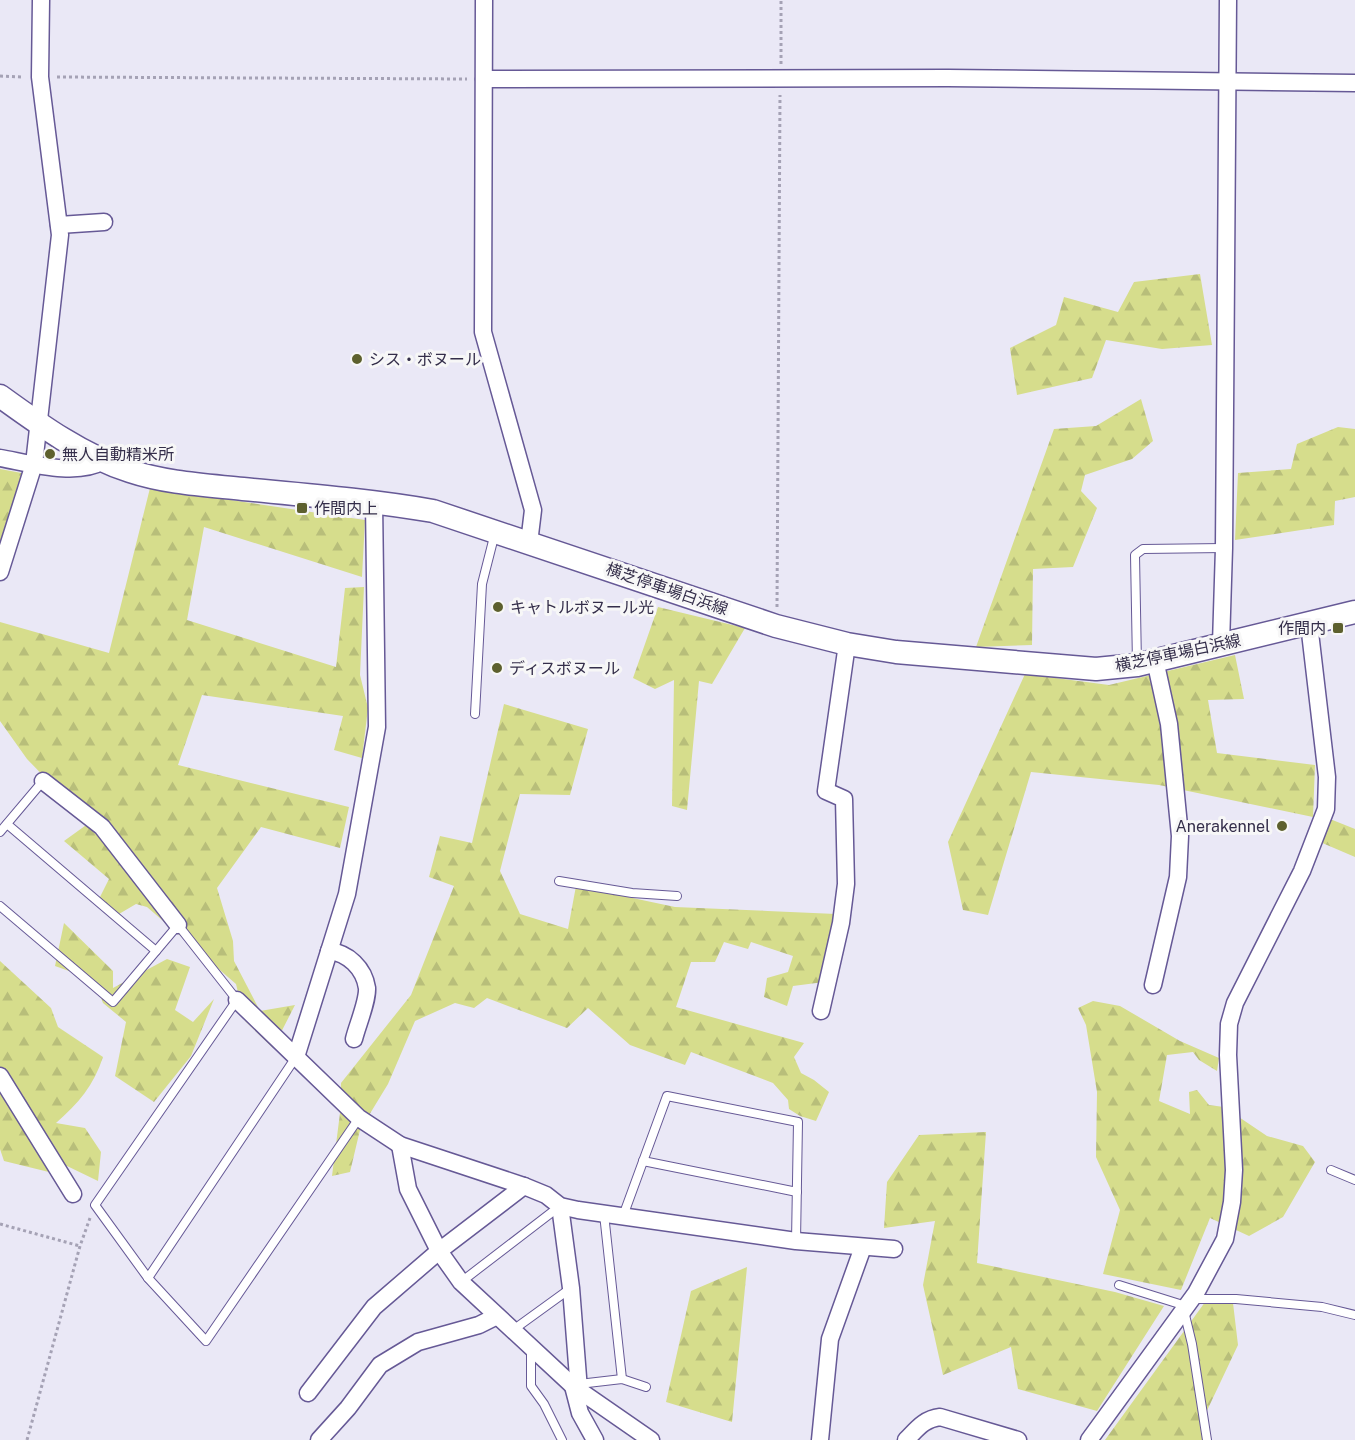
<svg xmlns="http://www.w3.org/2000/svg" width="1355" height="1440" font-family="'Public Sans','Noto Sans JP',sans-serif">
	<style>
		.forest { fill: url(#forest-firs) }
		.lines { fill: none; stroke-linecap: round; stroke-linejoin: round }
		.service-casing { stroke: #665996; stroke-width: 10 }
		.minor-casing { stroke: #665996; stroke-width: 19 }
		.secondary-casing { stroke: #665996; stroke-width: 25 }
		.path { stroke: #a5a2b5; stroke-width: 3; stroke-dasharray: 3 3; stroke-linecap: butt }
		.service { stroke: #fff; stroke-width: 8 }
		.minor { stroke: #fff; stroke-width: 16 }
		.secondary { stroke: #fff; stroke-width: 22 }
		.poi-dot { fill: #5d602e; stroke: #f7f7f7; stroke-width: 2 }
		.labels { text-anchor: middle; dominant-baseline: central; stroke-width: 6; stroke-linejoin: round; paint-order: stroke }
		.poi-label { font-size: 16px; fill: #342e4a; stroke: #f7f7f7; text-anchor: start }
		.street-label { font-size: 16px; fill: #342e4a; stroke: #f7f7f7 }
	</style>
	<defs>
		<pattern id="forest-firs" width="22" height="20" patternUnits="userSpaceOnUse" patternTransform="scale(1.5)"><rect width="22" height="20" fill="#d6dd8c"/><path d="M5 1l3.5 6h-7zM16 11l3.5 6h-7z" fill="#b8be7a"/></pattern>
	</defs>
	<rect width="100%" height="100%" fill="#eae8f6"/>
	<g class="forest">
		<polygon points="1200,274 1212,345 1162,349 1106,340 1092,378 1017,395 1010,348 1056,325 1064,297 1118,312 1134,282"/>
		<polygon points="1141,399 1153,441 1132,459 1085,475 1081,491 1097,508 1073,567 1033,569 1032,645 976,647 1054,429 1096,426"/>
		<polygon points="1338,427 1355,429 1355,497 1335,501 1334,525 1235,540 1238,473 1291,469 1297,444"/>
		<polygon points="0,469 27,474 0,555"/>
		<polygon points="150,488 365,520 362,577 204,527 187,620 336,667 345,588 364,587 360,675 368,708 362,758 334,750 343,716 202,695 178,765 349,807 340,848 261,827 217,888 233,941 234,961 260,1011 295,1005 273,1048 245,1021 236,984 147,907 136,904 119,914 99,899 109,879 64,841 89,823 27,759 0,721 0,622 109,653"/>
		<polygon points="658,607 745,628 712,684 699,681 687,810 672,806 674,680 655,689 633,678"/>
		<polygon points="1235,655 1244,699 1208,700 1217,753 1315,765 1313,817 1159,785 1031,772 988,915 963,910 948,842 1025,674 1109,685"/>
		<polygon points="504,704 588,729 570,795 520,794 500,871 520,914 568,929 576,886 675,907 836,914 824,982 793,986 787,1006 764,997 767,978 788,972 793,956 751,942 748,949 724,942 715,962 691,962 676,1007 804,1043 794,1057 801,1073 814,1080 829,1092 816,1121 800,1116 789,1109 788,1100 773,1083 691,1052 685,1065 630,1045 588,1008 567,1028 487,998 474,1008 455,1003 415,1021 388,1084 360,1130 350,1172 332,1176 340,1113 341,1083 411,995 454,886 429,877 440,836 472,843"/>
		<polygon points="1330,819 1355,829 1355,857 1320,842"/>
		<polygon points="64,923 113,971 113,988 167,959 190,967 175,1010 193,1022 214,999 191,1056 154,1102 115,1076 126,1022 103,1003 94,980 55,966"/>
		<path d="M 0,961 L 51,1008 L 58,1027 L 103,1057 C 94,1085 78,1104 56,1123 L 85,1128 L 101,1152 L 98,1181 L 67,1166 L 57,1174 L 4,1161 L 0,1149 Z"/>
		<polygon points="1093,1001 1120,1006 1180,1041 1219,1058 1217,1071 1199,1060 1193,1052 1167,1055 1159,1101 1190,1114 1189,1092 1197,1090 1209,1105 1224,1107 1267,1136 1303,1146 1315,1162 1283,1217 1249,1236 1210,1218 1181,1290 1103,1274 1120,1210 1096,1157 1097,1092 1086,1025 1078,1008"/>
		<polygon points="986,1132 977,1263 1115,1292 1164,1306 1097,1411 1018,1389 1011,1347 943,1375 923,1285 935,1221 884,1228 887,1182 919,1135"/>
		<polygon points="747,1267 732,1422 666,1402 691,1291"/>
		<polygon points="1208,1298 1233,1303 1238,1345 1203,1419 1206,1440 1105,1440"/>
	</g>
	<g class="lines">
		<defs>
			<g id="service">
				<polyline points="1137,664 1135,555 1143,549 1224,548"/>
				<polyline points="475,714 482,584 495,533"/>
				<polyline points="7,824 156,951"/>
				<polyline points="0,832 43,781"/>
				<polyline points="559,881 632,893 677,896"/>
				<polyline points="0,906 113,1002 178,925 237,1000 95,1205 148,1278 206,1341 359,1118"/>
				<polyline points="643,1161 797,1192"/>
				<polyline points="1331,1170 1355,1180"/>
				<polyline points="604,1214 622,1379"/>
				<polyline points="623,1216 667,1096 798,1122 796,1241"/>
				<polyline points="148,1278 296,1057"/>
				<polyline points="461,1282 560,1206"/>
				<polyline points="1119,1285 1186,1306"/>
				<polyline points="1192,1299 1236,1299 1322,1307 1355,1315"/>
				<polyline points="1184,1311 1192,1344 1207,1440"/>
				<polyline points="513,1330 571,1288"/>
				<polyline points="531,1347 531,1386 544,1404 562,1440"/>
				<polyline points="579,1384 622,1379 646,1387"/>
			</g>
			<g id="minor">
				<polyline points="484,0 483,332 533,510 529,543"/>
				<polyline points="484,79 948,78 1355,83"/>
				<polyline points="59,225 104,222"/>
				<path d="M 0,458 C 29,463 77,477 103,461"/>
				<polyline points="0,572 34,464 60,235 40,77 41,0"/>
				<polyline points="1221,644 1224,548 1228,0"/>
				<polyline points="43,781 102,827 178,925"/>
				<path d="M 329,951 C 348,953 364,968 367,988 C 368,1001 357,1026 354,1039"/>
				<polyline points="1153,985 1178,877 1180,836 1169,724 1155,660"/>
				<polyline points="237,1000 359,1118 400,1145 524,1186 546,1195 560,1206 578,1210 796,1241 894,1249"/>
				<polyline points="821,1011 841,923 846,884 844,799 826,791 847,644"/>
				<polyline points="296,1057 347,894 377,727 374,502"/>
				<polyline points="0,1076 73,1194"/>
				<polyline points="400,1145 408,1189 439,1251 461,1282 573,1386 651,1440"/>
				<polyline points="560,1206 571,1288 579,1390"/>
				<polyline points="573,1386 580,1413 595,1440"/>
				<polyline points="308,1393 374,1307 439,1251 524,1186"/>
				<polyline points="319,1440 348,1408 380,1365 418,1342 479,1325 497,1316"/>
				<polyline points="820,1440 830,1339 863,1247"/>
				<path d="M 906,1440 C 917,1429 924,1419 940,1417 L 1018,1440"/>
				<polyline points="1089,1440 1196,1293 1225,1239 1232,1202 1234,1170 1228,1055 1229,1024 1235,1003 1302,871 1326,809 1327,777 1309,624"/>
			</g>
			<path id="secondary" d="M 0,396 C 40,425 83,456 130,471 C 166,483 205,485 243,489 C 306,495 370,500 433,511 L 776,626 L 847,644 L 896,652 L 1096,669 L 1137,665 L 1355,612"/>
		</defs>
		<use href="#service" class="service-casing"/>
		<use href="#minor" class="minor-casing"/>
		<use href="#secondary" class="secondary-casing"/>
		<g class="path">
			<polyline points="781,64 781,0"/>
			<polyline points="0,76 23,77"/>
			<polyline points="57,77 467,79"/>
			<polyline points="777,607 780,95"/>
			<polyline points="0,1224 80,1246"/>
			<polyline points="27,1440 80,1246 90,1218"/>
		</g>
		<use href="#service" class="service"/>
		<use href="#minor" class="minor"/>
		<use href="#secondary" class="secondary"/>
	</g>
	<g class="poi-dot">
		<circle cx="357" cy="359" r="6"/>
		<circle cx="50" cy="454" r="6"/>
		<rect x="296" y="502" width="12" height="12" rx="3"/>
		<circle cx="498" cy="607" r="6"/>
		<rect x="1332" y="622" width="12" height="12" rx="3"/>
		<circle cx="497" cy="668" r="6"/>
		<circle cx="1282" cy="826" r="6"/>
	</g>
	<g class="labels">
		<g class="poi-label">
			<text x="369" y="359">シス・ボヌール</text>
			<text x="62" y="454">無人自動精米所</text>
			<text x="314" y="508">作間内上</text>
			<text x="510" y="607">キャトルボヌール光</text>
			<text x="1326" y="628" text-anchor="end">作間内</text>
			<text x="509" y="668">ディスボヌール</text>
			<text x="1270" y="826" text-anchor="end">Anerakennel</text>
		</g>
		<g class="street-label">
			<text transform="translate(667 589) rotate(19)">横芝停車場白浜線</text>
			<text transform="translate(1178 653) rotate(-12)">横芝停車場白浜線</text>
		</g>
	</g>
</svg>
